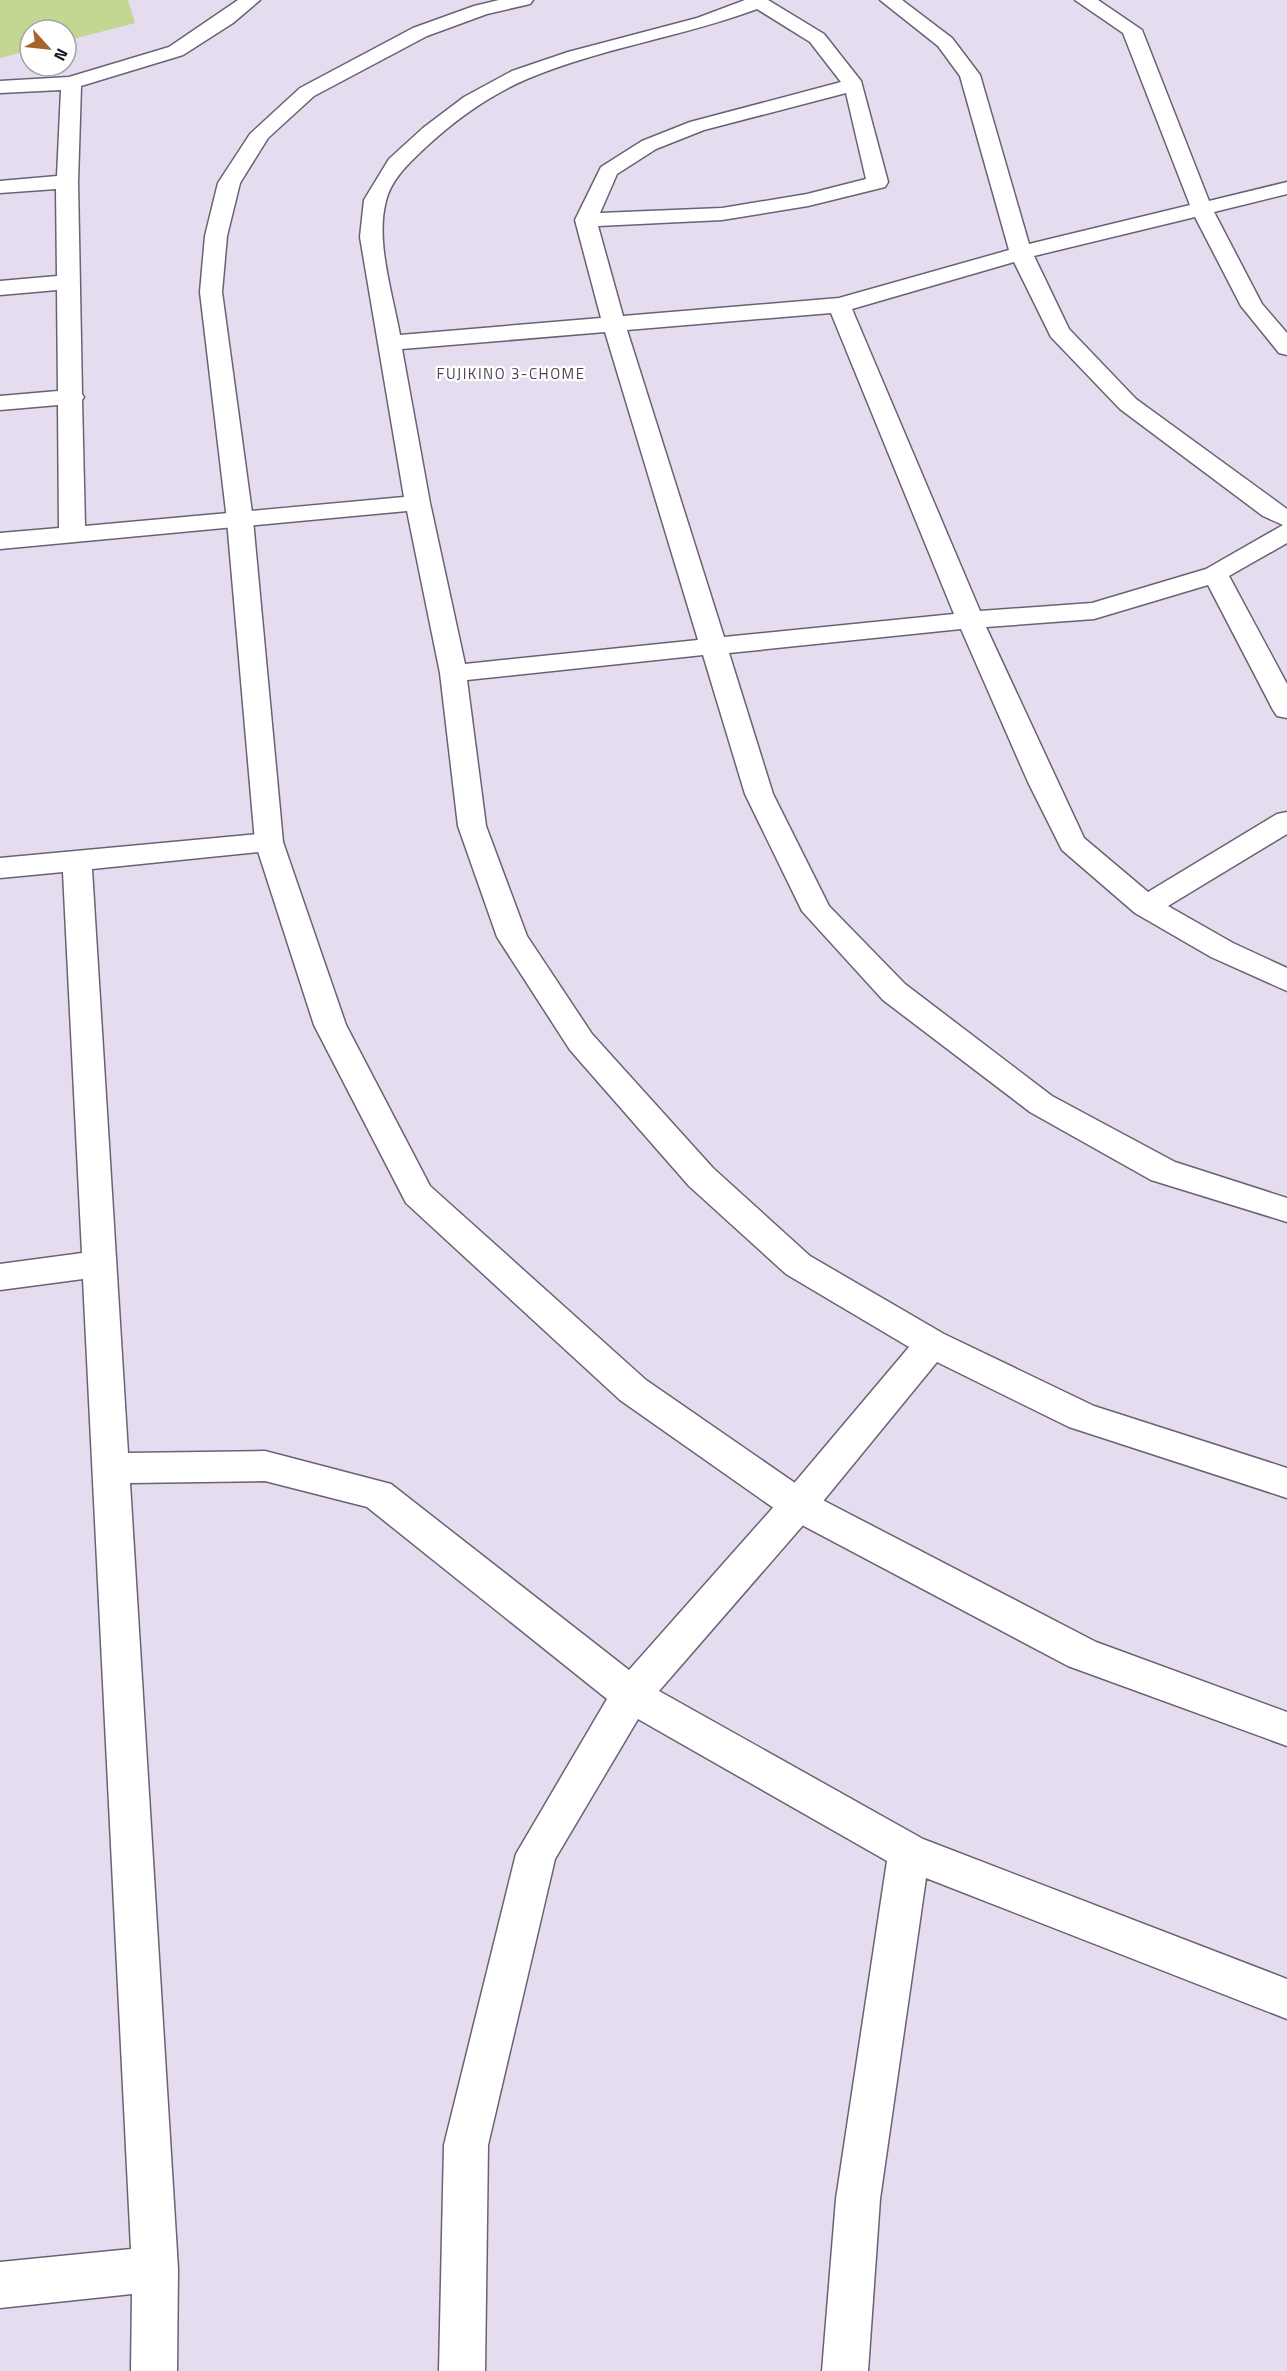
<svg xmlns="http://www.w3.org/2000/svg" width="1287" height="2371" font-family="'Titillium Web',sans-serif">
	<style>
		.green { fill: #c3d692 }
		.lines { fill: none; stroke-linecap: round; stroke-linejoin: round }
		.minor-casing { stroke: #6a6273; stroke-width: 3 }
		.tertiary-casing { stroke: #6a6273; stroke-width: 3 }
		.minor { fill: #fff; fill-rule: evenodd }
		.tertiary { fill: #fff; fill-rule: evenodd }
		.labels { text-anchor: middle; dominant-baseline: central; stroke-width: 4.5; stroke-linejoin: round; paint-order: stroke }
		.far-neighbourhood-label { font-size: 15px; letter-spacing: 1.5px; fill: #4c4354; stroke: #fff }
	</style>
	<rect width="100%" height="100%" fill="#e6dcf0"/>
	<polygon class="green" points="0,0 128,0 135,23 66,41 66,30 30,30 30,50 0,58"/>
	<g class="lines">
		<defs>
			<path id="minor" d="M 238,0 L 260,0 L 233,23 L 183,55 L 81,86 L 78,182 L 82,394 L 84,397 L 82,400 L 85,526 L 404,497 L 360,237 L 364,200 L 389,159 L 423,128 L 464,97 L 512,71 L 568,52 L 697,18 L 745,0 L 768,0 L 824,34 L 861,81 L 888,182 L 885,187 L 808,206 L 722,220 L 598,226 L 623,316 L 839,298 L 1009,250 L 960,76 L 938,46 L 880,0 L 902,0 L 952,38 L 980,75 L 1029,244 L 1190,205 L 1123,33 L 1075,0 L 1098,0 L 1142,30 L 1209,201 L 1287,182 L 1287,194 L 1214,212 L 1262,304 L 1287,333 L 1287,355 L 1279,353 L 1241,306 L 1195,217 L 1034,256 L 1069,329 L 1136,399 L 1287,509 L 1287,543 L 1229,576 L 1287,684 L 1287,718 L 1277,716 L 1273,710 L 1208,585 L 1094,619 L 986,627 L 1084,838 L 1148,892 L 1277,814 L 1287,812 L 1287,834 L 1168,906 L 1233,943 L 1287,968 L 1287,991 L 1211,957 L 1135,913 L 1062,850 L 1028,782 L 961,629 L 729,653 L 773,794 L 829,906 L 905,984 L 1052,1096 L 1175,1162 L 1287,1198 L 1287,1222 L 1151,1180 L 1030,1112 L 883,1000 L 802,911 L 745,794 L 703,655 L 467,680 L 486,826 L 527,936 L 592,1034 L 713,1168 L 810,1256 L 944,1334 L 1094,1406 L 1287,1468 L 1287,1498 L 1069,1427 L 937,1362 L 811,1516 L 659,1691 L 923,1839 L 1287,1979 L 1287,2019 L 926,1878 L 880,2199 L 868,2371 L 822,2371 L 836,2199 L 887,1861 L 638,1719 L 555,1859 L 488,2145 L 485,2371 L 439,2371 L 444,2145 L 516,1854 L 607,1699 L 367,1507 L 265,1481 L 130,1483 L 178,2269 L 177,2371 L 131,2371 L 132,2294 L 0,2308 L 0,2262 L 131,2249 L 83,1279 L 0,1290 L 0,1264 L 82,1253 L 63,872 L 0,878 L 0,858 L 269,833 L 279,835 L 283,842 L 279,849 L 269,851 L 92,869 L 128,1453 L 265,1451 L 391,1484 L 629,1670 L 785,1494 L 909,1347 L 786,1274 L 689,1186 L 570,1050 L 497,937 L 458,826 L 440,673 L 407,511 L 0,549 L 0,533 L 59,528 L 58,405 L 0,410 L 0,396 L 58,391 L 57,290 L 0,295 L 0,281 L 57,276 L 56,189 L 0,193 L 0,181 L 57,176 L 61,90 L 0,93 L 0,81 L 69,77 L 169,47 ZM 757,9 L 810,42 L 841,82 L 690,122 L 642,141 L 601,167 L 575,220 L 601,318 L 400,335 C 393,295 375,241 386,201 C 391,179 410,162 426,147 C 455,120 490,95 527,79 C 600,48 682,37 757,9 ZM 846,93 L 866,179 L 807,194 L 722,208 L 600,213 L 617,174 L 656,149 L 704,130 ZM 1014,262 L 1051,337 L 1120,409 L 1263,516 L 1283,525 L 1206,569 L 1092,603 L 980,611 L 852,309 ZM 831,313 L 954,614 L 724,637 L 627,330 ZM 605,332 L 698,640 L 465,664 L 430,503 L 402,349 Z"/>
			<polygon id="tertiary" points="499,0 533,0 530,4 487,14 427,36 314,96 268,138 240,183 227,236 222,292 253,520 283,842 346,1025 430,1186 646,1380 811,1494 1096,1642 1287,1712 1287,1746 1068,1666 785,1516 620,1400 406,1203 314,1025 255,842 227,520 200,292 205,236 218,183 250,134 300,88 413,28 474,6"/>
		</defs>
		<use href="#minor" class="minor-casing"/>
		<use href="#tertiary" class="tertiary-casing"/>
		<use href="#minor" class="minor"/>
		<use href="#tertiary" class="tertiary"/>
	</g>
	<g class="labels">
		<g class="far-neighbourhood-label">
			<text x="511" y="373">FUJIKINO 3-CHOME</text>
		</g>
	</g>
	<g transform="translate(48 48) rotate(117)"><circle r="28" fill="#ffffff" stroke="#a3a2a5" stroke-width="1.5"/>
	<path d="M0-4.5L10 22L0 15L-10 22Z" fill="#a4652c"/>
	<text y="-9" font-size="16" font-weight="bold" text-anchor="middle" fill="#19161d">N</text>
	</g>
</svg>
